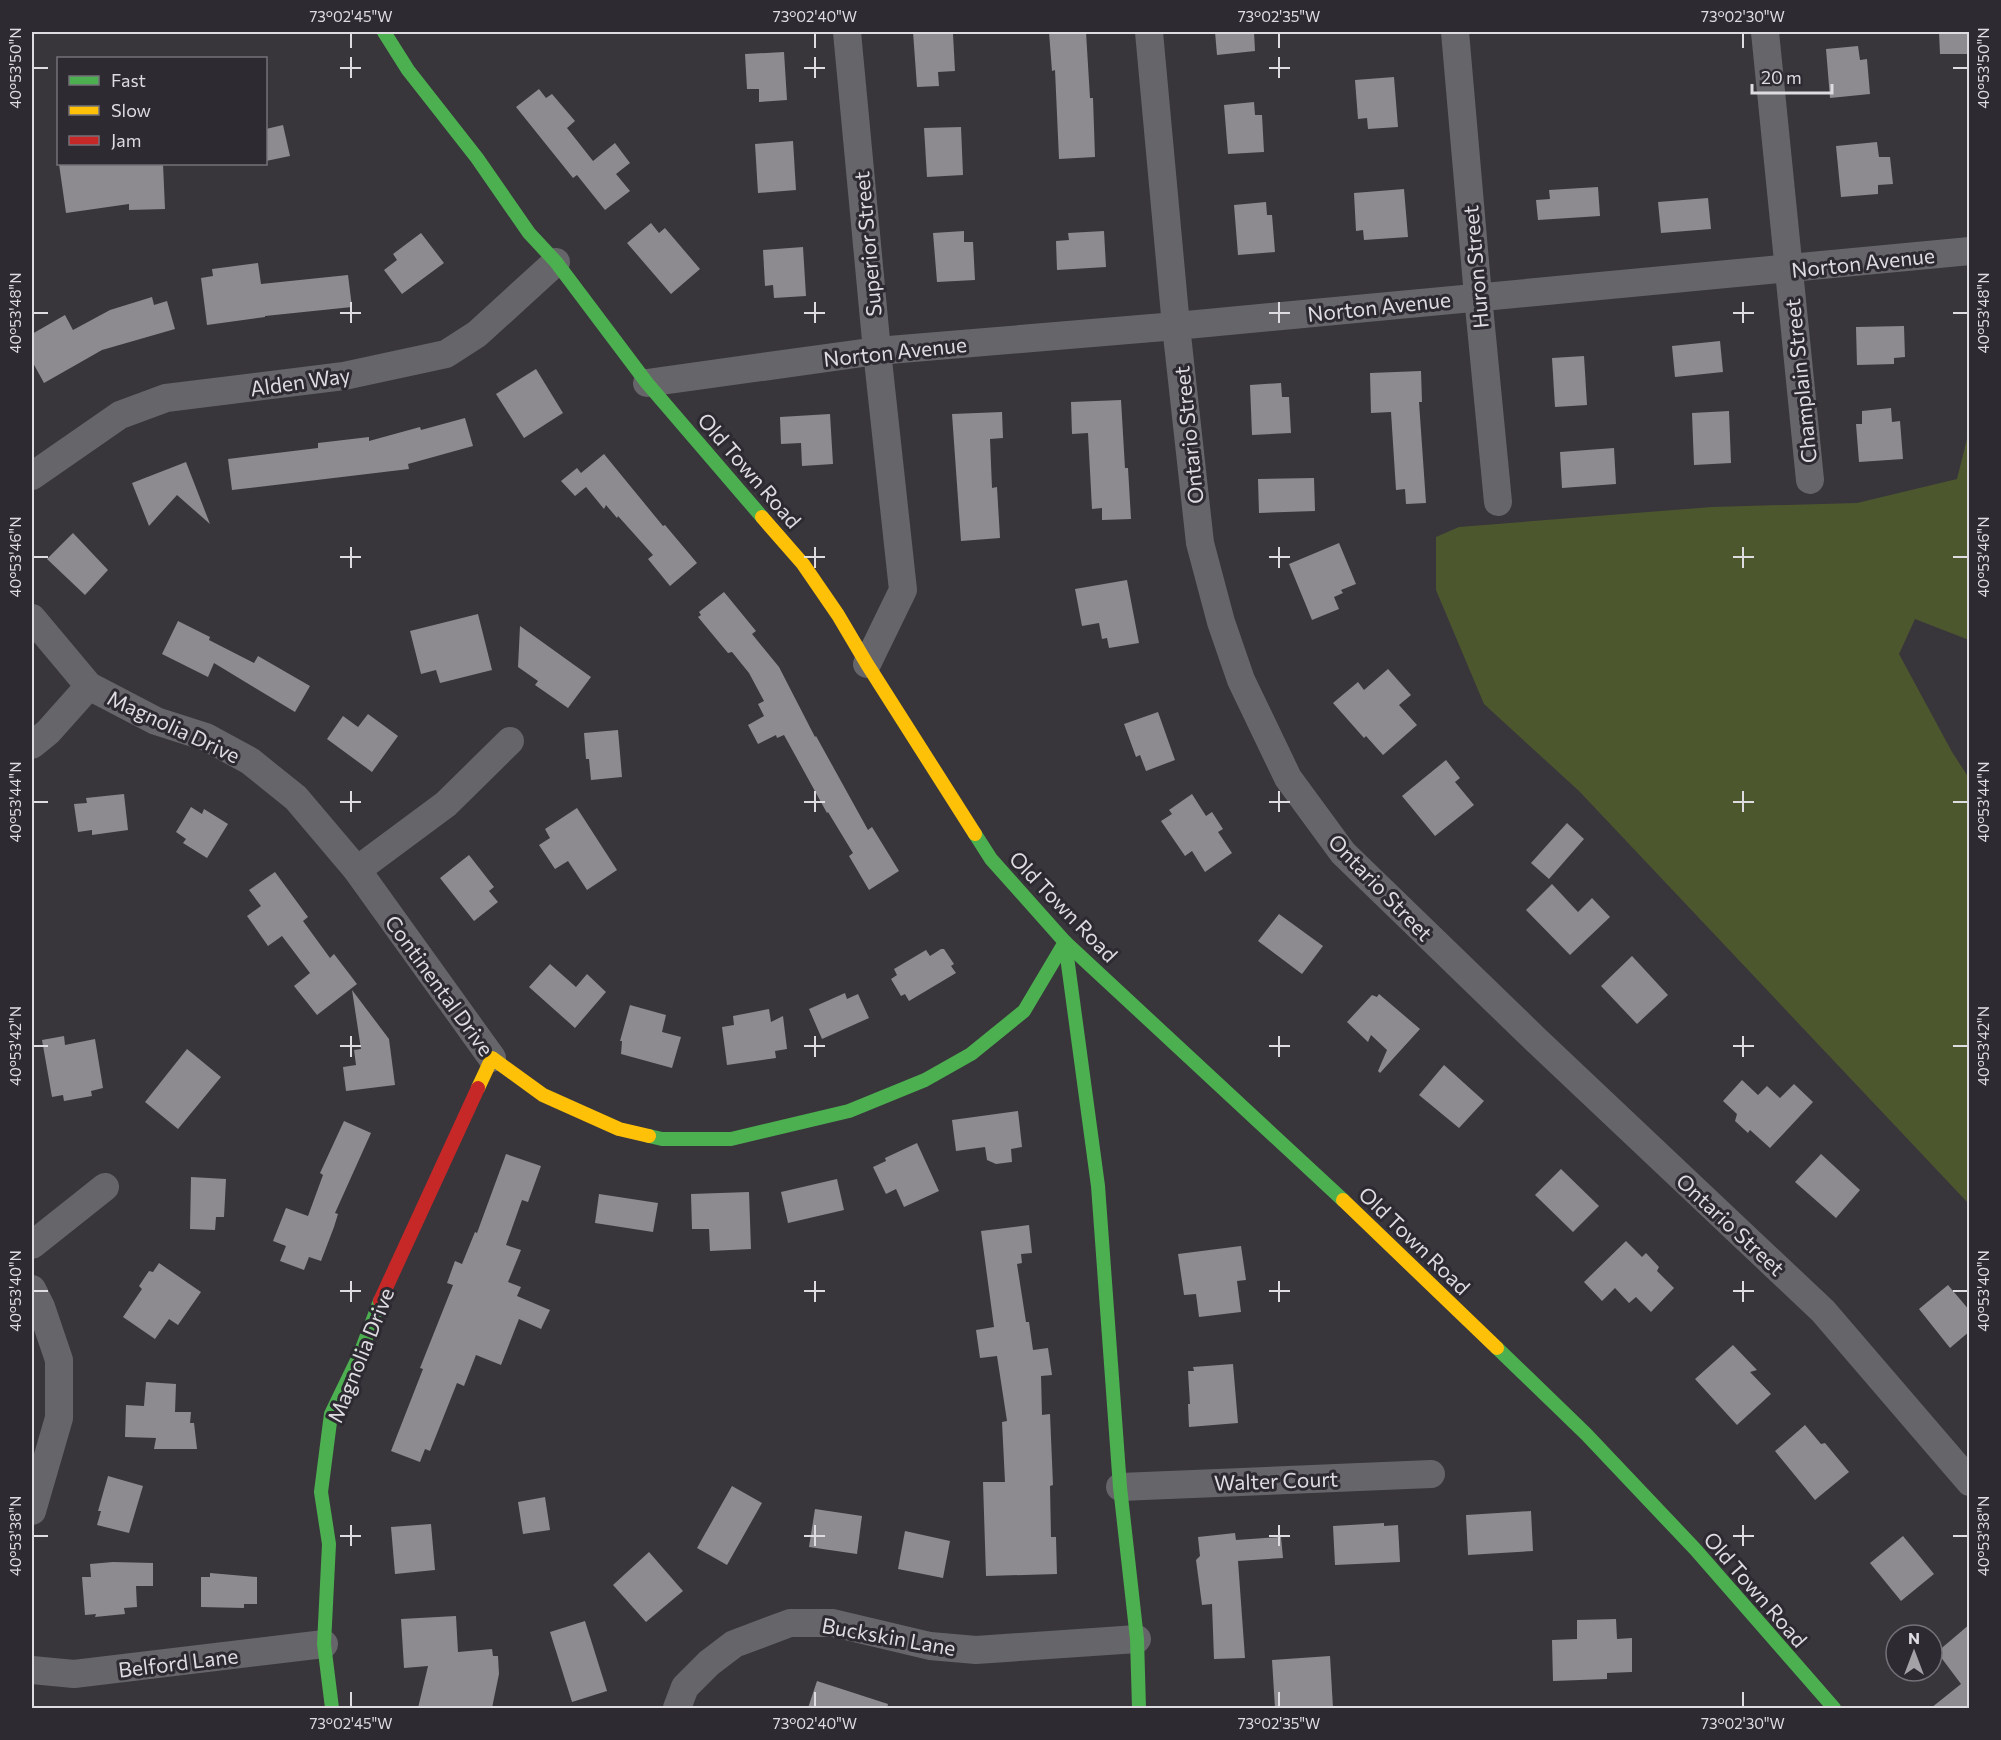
<svg xmlns="http://www.w3.org/2000/svg" width="2001" height="1740" font-family="Commissioner,sans-serif">
	<style>
		.green { fill: #4d572e }
		.building { fill: #8d8b90 }
		.lines { fill: none; stroke-linecap: round; stroke-linejoin: round }
		.street { stroke: #666569; stroke-width: 28 }
		.fast { stroke: #4caf50; stroke-width: 14 }
		.slow { stroke: #ffc107; stroke-width: 14 }
		.jam { stroke: #c62828; stroke-width: 14 }
		.ticks { fill: none; stroke: #dedce1; stroke-width: 2 }
		.labels { text-anchor: middle; dominant-baseline: central; stroke-width: 6; stroke-linejoin: round; paint-order: stroke }
		.street-label { font-size: 21px; fill: #dedce1; stroke: #2d2a32 }
		.neatline { fill: none; stroke: #dedce1; stroke-width: 2 }
		.ticks-label { font-size: 15px; text-anchor: middle; fill: #dedce1 }
	</style>
	<rect width="100%" height="100%" fill="#38363b"/>
	<polygon class="green" points="1969,431 1969,640 1915,619 1899,654 1952,752 1969,778 1969,1204 1579,791 1484,704 1436,590 1436,537 1459,527 1712,507 1857,503 1957,479"/>
	<g class="building">
		<polygon points="913,32 944,32 944,34 953,34 955,71 938,72 939,86 917,87"/>
		<polygon points="1049,32 1086,32 1090,98 1093,98 1095,157 1059,159 1055,70 1052,71"/>
		<polygon points="1215,32 1254,32 1255,51 1217,55"/>
		<polygon points="1939,32 1970,32 1970,54 1940,54"/>
		<polygon points="1858,46 1860,60 1867,59 1870,94 1830,98 1826,49"/>
		<polygon points="784,52 787,100 759,102 759,89 747,89 745,54"/>
		<polygon points="1394,77 1398,127 1368,129 1367,118 1358,119 1355,80"/>
		<polygon points="539,89 546,98 552,94 575,121 567,128 593,161 615,143 630,163 616,174 630,191 605,210 577,175 573,178 516,107"/>
		<polygon points="1254,102 1255,115 1262,115 1264,152 1228,154 1224,105"/>
		<polygon points="283,125 290,156 266,161 266,129"/>
		<polygon points="961,127 963,175 927,177 924,128"/>
		<polygon points="793,141 796,190 758,193 755,144"/>
		<polygon points="1877,142 1879,157 1890,157 1893,184 1878,185 1878,194 1841,197 1836,146"/>
		<polygon points="59,164 163,164 165,209 129,210 129,204 66,213"/>
		<polygon points="1598,187 1600,216 1538,220 1536,200 1550,199 1549,190"/>
		<polygon points="1404,189 1408,237 1364,240 1363,230 1356,231 1354,193"/>
		<polygon points="1708,198 1711,229 1661,233 1658,202"/>
		<polygon points="1266,202 1267,215 1272,215 1275,252 1238,255 1234,205"/>
		<polygon points="651,223 659,233 665,228 700,269 671,294 627,243"/>
		<polygon points="964,231 964,242 973,242 975,280 937,282 933,233"/>
		<polygon points="1104,231 1106,267 1057,270 1056,241 1069,240 1068,233"/>
		<polygon points="421,233 444,263 402,294 384,270 397,260 393,254"/>
		<polygon points="803,247 806,296 774,298 773,285 765,286 763,250"/>
		<polygon points="258,263 261,284 348,275 352,307 265,316 265,317 207,325 201,278 213,276 212,269"/>
		<polygon points="152,297 154,305 167,301 175,329 102,350 44,383 32,361 32,334 65,315 73,330 110,310"/>
		<polygon points="1904,326 1905,357 1894,358 1894,364 1857,365 1856,327"/>
		<polygon points="1720,341 1723,372 1675,377 1672,346"/>
		<polygon points="1584,356 1587,405 1555,407 1552,358"/>
		<polygon points="536,369 563,413 524,438 496,394"/>
		<polygon points="1421,371 1422,402 1419,402 1426,503 1406,504 1405,489 1396,490 1391,412 1371,413 1370,373"/>
		<polygon points="1281,383 1282,397 1289,397 1291,433 1252,435 1250,385"/>
		<polygon points="1121,400 1125,468 1128,468 1131,519 1102,520 1102,508 1092,509 1088,433 1072,434 1071,402"/>
		<polygon points="1891,408 1892,422 1900,421 1903,459 1859,462 1856,424 1862,424 1862,411"/>
		<polygon points="1729,411 1731,463 1694,465 1692,413"/>
		<polygon points="1002,412 1003,438 990,439 992,488 997,487 1000,538 961,541 952,414"/>
		<polygon points="830,414 833,464 802,466 801,443 781,444 780,417"/>
		<polygon points="465,418 473,446 408,464 409,469 232,490 228,459 318,448 318,443 369,437 369,441 420,427 421,430"/>
		<polygon points="1614,448 1616,484 1562,488 1560,452"/>
		<polygon points="604,454 663,526 665,525 697,563 670,586 648,559 653,555 618,516 617,518 606,505 604,509 586,487 575,496 561,481 577,468 581,473"/>
		<polygon points="186,462 210,524 177,495 149,526 132,483"/>
		<polygon points="1314,478 1315,511 1259,513 1258,479"/>
		<polygon points="73,533 108,570 85,595 47,559"/>
		<polygon points="1339,543 1356,584 1341,590 1343,593 1334,597 1339,609 1312,620 1289,564"/>
		<polygon points="1127,580 1139,643 1109,648 1107,638 1102,639 1099,623 1082,626 1075,589"/>
		<polygon points="724,592 756,631 752,634 779,667 815,737 816,736 868,830 872,827 899,871 869,890 849,856 853,853 828,812 827,813 784,735 777,738 776,735 758,744 748,725 764,716 758,704 764,701 749,673 732,652 728,653 698,617 701,615 699,612"/>
		<polygon points="478,614 492,670 440,683 436,670 421,674 410,631"/>
		<polygon points="178,621 210,637 209,640 254,663 258,656 310,686 295,712 214,663 208,677 162,654"/>
		<polygon points="520,626 591,677 568,708 535,685 538,681 518,667"/>
		<polygon points="1388,669 1411,695 1399,705 1417,725 1383,755 1366,736 1364,738 1333,703 1358,682 1364,690"/>
		<polygon points="1158,712 1175,760 1146,771 1140,755 1136,757 1124,724"/>
		<polygon points="368,714 398,736 372,772 327,739 343,716 358,727"/>
		<polygon points="618,730 622,777 591,780 589,759 586,759 584,733"/>
		<polygon points="1446,760 1460,778 1455,782 1474,805 1435,836 1402,796"/>
		<polygon points="124,794 128,830 92,835 92,830 78,832 74,804 87,803 86,798"/>
		<polygon points="1192,794 1206,816 1212,812 1223,829 1218,832 1232,853 1205,872 1192,851 1185,856 1161,821 1172,814 1169,810"/>
		<polygon points="191,807 202,814 204,809 228,824 207,858 183,843 186,839 176,832"/>
		<polygon points="577,808 617,870 587,890 568,861 555,869 539,845 550,838 545,829"/>
		<polygon points="1567,823 1584,839 1549,879 1531,863"/>
		<polygon points="469,855 494,887 489,891 498,902 474,921 440,878"/>
		<polygon points="275,872 308,917 303,921 330,958 334,954 357,984 317,1015 294,986 310,973 282,936 268,946 247,916 261,906 249,890"/>
		<polygon points="1552,884 1578,912 1592,898 1610,917 1570,955 1526,910"/>
		<polygon points="1279,914 1323,946 1302,974 1258,941"/>
		<polygon points="941,949 944,949 954,964 951,966 956,973 909,1001 905,994 901,996 891,979 897,975 894,969 926,950 930,956"/>
		<polygon points="1632,956 1668,995 1637,1024 1601,986"/>
		<polygon points="550,964 576,987 587,974 606,992 575,1028 529,987"/>
		<polygon points="352,990 389,1039 395,1085 346,1091 343,1067 356,1065 354,1050 361,1049"/>
		<polygon points="845,993 847,999 858,994 869,1018 822,1039 809,1009"/>
		<polygon points="1379,994 1420,1029 1380,1073 1378,1071 1387,1050 1371,1035 1368,1042 1347,1022 1372,995 1377,997"/>
		<polygon points="630,1005 666,1015 662,1032 681,1037 672,1068 621,1054 622,1041 620,1041"/>
		<polygon points="769,1009 771,1022 783,1016 787,1049 775,1051 776,1058 727,1065 722,1027 734,1025 733,1016"/>
		<polygon points="64,1036 65,1045 95,1039 103,1088 91,1091 92,1096 64,1101 63,1095 52,1097 42,1040"/>
		<polygon points="187,1049 221,1077 178,1129 145,1102"/>
		<polygon points="1444,1065 1484,1101 1459,1128 1419,1095"/>
		<polygon points="1742,1080 1758,1095 1767,1086 1780,1098 1794,1084 1813,1102 1770,1148 1750,1130 1748,1133 1735,1121 1737,1114 1723,1101"/>
		<polygon points="1018,1111 1022,1147 1011,1149 1012,1162 996,1164 987,1160 985,1147 956,1151 952,1120"/>
		<polygon points="344,1121 371,1133 335,1213 338,1214 334,1227 321,1261 309,1257 304,1270 280,1261 286,1246 273,1241 286,1208 308,1216 323,1175 320,1173"/>
		<polygon points="917,1143 939,1191 904,1207 896,1189 886,1194 873,1167 886,1161 885,1158"/>
		<polygon points="506,1154 541,1166 528,1202 522,1200 506,1245 521,1250 508,1282 521,1287 517,1296 550,1310 541,1329 519,1319 501,1365 476,1355 464,1386 457,1383 430,1451 425,1449 420,1462 391,1451 423,1369 420,1368 453,1285 447,1283 455,1261 462,1264 475,1232 477,1233"/>
		<polygon points="1821,1154 1860,1190 1836,1218 1795,1182"/>
		<polygon points="1561,1169 1599,1206 1573,1232 1535,1195"/>
		<polygon points="191,1177 226,1179 224,1217 216,1217 215,1230 190,1229"/>
		<polygon points="837,1179 844,1210 788,1223 781,1192"/>
		<polygon points="749,1192 751,1249 710,1251 709,1229 692,1229 691,1194"/>
		<polygon points="599,1194 658,1203 653,1232 595,1223"/>
		<polygon points="1029,1225 1032,1253 1021,1254 1022,1263 1017,1264 1026,1322 1029,1322 1033,1350 1048,1348 1052,1375 1041,1376 1042,1415 1050,1414 1053,1485 1050,1486 1051,1537 1056,1537 1057,1574 986,1576 983,1482 1005,1482 1002,1422 1007,1421 997,1356 980,1358 976,1330 994,1327 981,1231"/>
		<polygon points="1626,1241 1642,1257 1646,1253 1659,1267 1657,1271 1674,1288 1651,1312 1636,1297 1629,1303 1615,1288 1602,1301 1584,1282"/>
		<polygon points="1241,1246 1246,1280 1237,1281 1241,1312 1199,1317 1196,1294 1184,1295 1178,1254"/>
		<polygon points="159,1263 201,1292 178,1325 169,1319 155,1339 123,1317 142,1289 139,1286 149,1271 153,1272"/>
		<polygon points="1948,1285 1970,1311 1970,1331 1950,1348 1919,1309"/>
		<polygon points="1733,1345 1757,1370 1750,1372 1771,1394 1737,1425 1695,1379"/>
		<polygon points="1233,1364 1238,1423 1189,1427 1188,1404 1190,1404 1188,1371 1194,1371 1193,1367"/>
		<polygon points="146,1382 176,1384 175,1412 191,1412 190,1423 194,1423 197,1449 154,1449 156,1438 125,1437 126,1405 144,1406"/>
		<polygon points="1805,1425 1821,1444 1825,1443 1849,1472 1815,1500 1775,1451"/>
		<polygon points="108,1476 143,1486 129,1533 97,1525 101,1511 98,1511"/>
		<polygon points="732,1486 762,1503 727,1565 697,1548"/>
		<polygon points="545,1497 550,1530 523,1534 518,1502"/>
		<polygon points="815,1509 862,1516 857,1554 809,1547"/>
		<polygon points="1531,1511 1533,1551 1468,1555 1466,1515"/>
		<polygon points="1384,1523 1384,1526 1398,1525 1400,1562 1335,1565 1333,1526"/>
		<polygon points="431,1524 435,1570 395,1574 391,1527"/>
		<polygon points="905,1531 950,1541 943,1578 898,1569"/>
		<polygon points="1235,1533 1236,1540 1281,1537 1283,1558 1238,1561 1245,1658 1214,1659 1212,1604 1202,1605 1196,1560 1200,1556 1198,1537"/>
		<polygon points="1903,1536 1934,1574 1901,1601 1870,1563"/>
		<polygon points="649,1552 683,1591 646,1622 613,1585"/>
		<polygon points="113,1562 153,1563 153,1586 136,1586 137,1607 124,1608 125,1614 95,1617 96,1614 85,1615 82,1577 91,1577 90,1564"/>
		<polygon points="210,1573 257,1577 257,1604 244,1604 244,1608 201,1607 201,1577 210,1577"/>
		<polygon points="456,1616 458,1652 492,1649 493,1656 498,1656 499,1674 492,1708 418,1708 428,1666 404,1668 401,1619"/>
		<polygon points="1616,1619 1617,1639 1632,1638 1632,1672 1607,1673 1607,1679 1553,1681 1552,1640 1577,1639 1577,1620"/>
		<polygon points="585,1621 607,1691 572,1702 550,1632"/>
		<polygon points="1970,1624 1970,1708 1931,1708 1961,1684 1937,1652"/>
		<polygon points="1330,1656 1333,1708 1275,1708 1272,1660"/>
		<polygon points="817,1681 888,1704 887,1708 808,1708"/>
	</g>
	<g class="lines">
		<g class="street">
			<polyline points="847,32 877,351 903,590 867,664"/>
			<polyline points="1149,32 1176,326 1200,543 1221,622 1241,680 1288,778 1343,853 1535,1039 1823,1311 1970,1482"/>
			<polyline points="1455,32 1478,296 1498,502"/>
			<polyline points="1765,32 1810,480"/>
			<polyline points="647,383 877,351 1176,326 1970,251"/>
			<polyline points="32,476 120,415 166,398 344,376 446,354 477,334 556,262"/>
			<polyline points="32,618 89,686 156,721 206,737 250,761 296,798 357,870 492,1058"/>
			<polyline points="32,745 48,732 89,686"/>
			<polyline points="357,870 446,804 510,741"/>
			<polyline points="32,1245 105,1187"/>
			<polyline points="32,1289 41,1307 59,1360 59,1418 32,1511"/>
			<polyline points="1120,1487 1431,1474"/>
			<polyline points="32,1670 74,1674 324,1644"/>
			<polyline points="677,1708 685,1687 709,1663 734,1644 790,1623 833,1623 930,1646 976,1650 1137,1639"/>
		</g>
		<g class="fast">
			<polyline points="384,32 408,70 477,158 529,233 556,262 647,383 762,517"/>
			<polyline points="975,834 991,859 1065,942 1343,1200"/>
			<polyline points="1065,942 1098,1186 1120,1487 1137,1639 1139,1708"/>
			<polyline points="649,1136 662,1139 731,1139 849,1111 925,1080 971,1054 1024,1011 1065,942"/>
			<polyline points="1497,1348 1586,1434 1695,1549 1834,1708"/>
			<polyline points="332,1708 324,1644 329,1544 321,1492 331,1414 360,1354 380,1301"/>
		</g>
		<g class="slow">
			<polyline points="762,517 803,564 838,615 867,664 975,834"/>
			<polyline points="478,1088 492,1058 543,1095 619,1129 649,1136"/>
			<polyline points="1343,1200 1497,1348"/>
		</g>
		<polyline class="jam" points="380,1301 478,1088"/>
	</g>
	<path class="ticks" d="M 351,33 L 351,48M 815,33 L 815,48M 1279,33 L 1279,48M 1743,33 L 1743,48M 351,57 L 351,78M 815,57 L 815,78M 1279,57 L 1279,78M 33,68 L 48,68M 340,68 L 361,68M 804,68 L 825,68M 1269,68 L 1290,68M 1953,68 L 1968,68M 351,302 L 351,323M 815,302 L 815,323M 1279,302 L 1279,323M 1743,302 L 1743,323M 33,313 L 48,313M 340,313 L 361,313M 804,313 L 825,313M 1269,313 L 1290,313M 1733,313 L 1754,313M 1953,313 L 1968,313M 351,547 L 351,568M 815,547 L 815,568M 1279,547 L 1279,568M 1743,547 L 1743,568M 33,557 L 48,557M 340,557 L 361,557M 804,557 L 825,557M 1269,557 L 1290,557M 1733,557 L 1754,557M 1953,557 L 1968,557M 351,791 L 351,812M 815,791 L 815,812M 1279,791 L 1279,812M 1743,791 L 1743,812M 33,802 L 48,802M 340,802 L 361,802M 804,802 L 825,802M 1269,802 L 1290,802M 1733,802 L 1754,802M 1953,802 L 1968,802M 351,1036 L 351,1057M 815,1036 L 815,1057M 1279,1036 L 1279,1057M 1743,1036 L 1743,1057M 33,1046 L 48,1046M 340,1046 L 361,1046M 804,1046 L 825,1046M 1269,1046 L 1290,1046M 1733,1046 L 1754,1046M 1953,1046 L 1968,1046M 351,1281 L 351,1302M 815,1281 L 815,1302M 1279,1281 L 1279,1302M 1743,1281 L 1743,1302M 33,1291 L 48,1291M 340,1291 L 361,1291M 804,1291 L 825,1291M 1269,1291 L 1290,1291M 1733,1291 L 1754,1291M 1953,1291 L 1968,1291M 351,1525 L 351,1546M 815,1525 L 815,1546M 1279,1525 L 1279,1546M 1743,1525 L 1743,1546M 33,1536 L 48,1536M 340,1536 L 361,1536M 804,1536 L 825,1536M 1269,1536 L 1290,1536M 1733,1536 L 1754,1536M 1953,1536 L 1968,1536M 351,1692 L 351,1707M 815,1692 L 815,1707M 1279,1692 L 1279,1707M 1743,1692 L 1743,1707"/>
	<g class="labels">
		<g class="street-label">
			<text transform="translate(867 244) rotate(-95)">Superior Street</text>
			<text transform="translate(1863 262) rotate(-6)">Norton Avenue</text>
			<text transform="translate(1475 267) rotate(-95)">Huron Street</text>
			<text transform="translate(1379 306) rotate(-6)">Norton Avenue</text>
			<text transform="translate(895 351) rotate(-6)">Norton Avenue</text>
			<text transform="translate(300 381) rotate(-8)">Alden Way</text>
			<text transform="translate(1800 381) rotate(-96)">Champlain Street</text>
			<text transform="translate(1188 435) rotate(-96)">Ontario Street</text>
			<text transform="translate(750 470) rotate(49)">Old Town Road</text>
			<text transform="translate(174 726) rotate(25)">Magnolia Drive</text>
			<text transform="translate(1381 887) rotate(46)">Ontario Street</text>
			<text transform="translate(1064 906) rotate(46)">Old Town Road</text>
			<text transform="translate(440 985) rotate(54)">Continental Drive</text>
			<text transform="translate(1731 1224) rotate(43)">Ontario Street</text>
			<text transform="translate(1415 1240) rotate(44)">Old Town Road</text>
			<text transform="translate(360 1355) rotate(-68)">Magnolia Drive</text>
			<text transform="translate(1276 1480) rotate(-2)">Walter Court</text>
			<text transform="translate(1756 1589) rotate(49)">Old Town Road</text>
			<text transform="translate(889 1636) rotate(10)">Buckskin Lane</text>
			<text transform="translate(178 1662) rotate(-7)">Belford Lane</text>
		</g>
	</g>
	<rect width="2001" height="1740" fill="none" stroke="#2d2a32" stroke-width="66"/>
	<rect x="57" y="57" width="210" height="108" fill="#2d2a32" stroke="#747178" stroke-width="1.5"/>
	<rect x="69" y="76" width="30" height="9" fill="#4caf50" stroke="#747178" stroke-width="1.5"/>
	<text x="111" y="87" font-size="18" fill="#dedce1">Fast</text>
	<rect x="69" y="106" width="30" height="9" fill="#ffc107" stroke="#747178" stroke-width="1.5"/>
	<text x="111" y="117" font-size="18" fill="#dedce1">Slow</text>
	<rect x="69" y="136" width="30" height="9" fill="#c62828" stroke="#747178" stroke-width="1.5"/>
	<text x="111" y="147" font-size="18" fill="#dedce1">Jam</text>
	<g transform="translate(1914 1653)"><circle r="28" fill="#2d2a32" stroke="#747178" stroke-width="1.5"/>
	<path d="M0-4.5L10 22L0 15L-10 22Z" fill="#a4a2a7"/>
	<text y="-9" font-size="16" font-weight="bold" text-anchor="middle" fill="#dedce1">N</text>
	</g>
	<path d="M1752 84v9h80v-9" fill="none" stroke="#dedce1" stroke-width="3"/>
	<text x="1761" y="84" font-size="18" fill="#dedce1" stroke="#2d2a32" stroke-width="4.5" paint-order="stroke">20 m</text>
	<rect x="33" y="33" width="1935" height="1674" class="neatline"/>
	<g class="ticks-label">
		<text x="351" y="22">73°02'45"W</text>
		<text x="815" y="22">73°02'40"W</text>
		<text x="1279" y="22">73°02'35"W</text>
		<text x="1743" y="22">73°02'30"W</text>
		<text transform="translate(16 68) rotate(-90)" y="5">40°53'50"N</text>
		<text transform="translate(1984 68) rotate(-90)" y="5">40°53'50"N</text>
		<text transform="translate(16 313) rotate(-90)" y="5">40°53'48"N</text>
		<text transform="translate(1984 313) rotate(-90)" y="5">40°53'48"N</text>
		<text transform="translate(16 557) rotate(-90)" y="5">40°53'46"N</text>
		<text transform="translate(1984 557) rotate(-90)" y="5">40°53'46"N</text>
		<text transform="translate(16 802) rotate(-90)" y="5">40°53'44"N</text>
		<text transform="translate(1984 802) rotate(-90)" y="5">40°53'44"N</text>
		<text transform="translate(16 1046) rotate(-90)" y="5">40°53'42"N</text>
		<text transform="translate(1984 1046) rotate(-90)" y="5">40°53'42"N</text>
		<text transform="translate(16 1291) rotate(-90)" y="5">40°53'40"N</text>
		<text transform="translate(1984 1291) rotate(-90)" y="5">40°53'40"N</text>
		<text transform="translate(16 1536) rotate(-90)" y="5">40°53'38"N</text>
		<text transform="translate(1984 1536) rotate(-90)" y="5">40°53'38"N</text>
		<text x="351" y="1729">73°02'45"W</text>
		<text x="815" y="1729">73°02'40"W</text>
		<text x="1279" y="1729">73°02'35"W</text>
		<text x="1743" y="1729">73°02'30"W</text>
	</g>
</svg>
